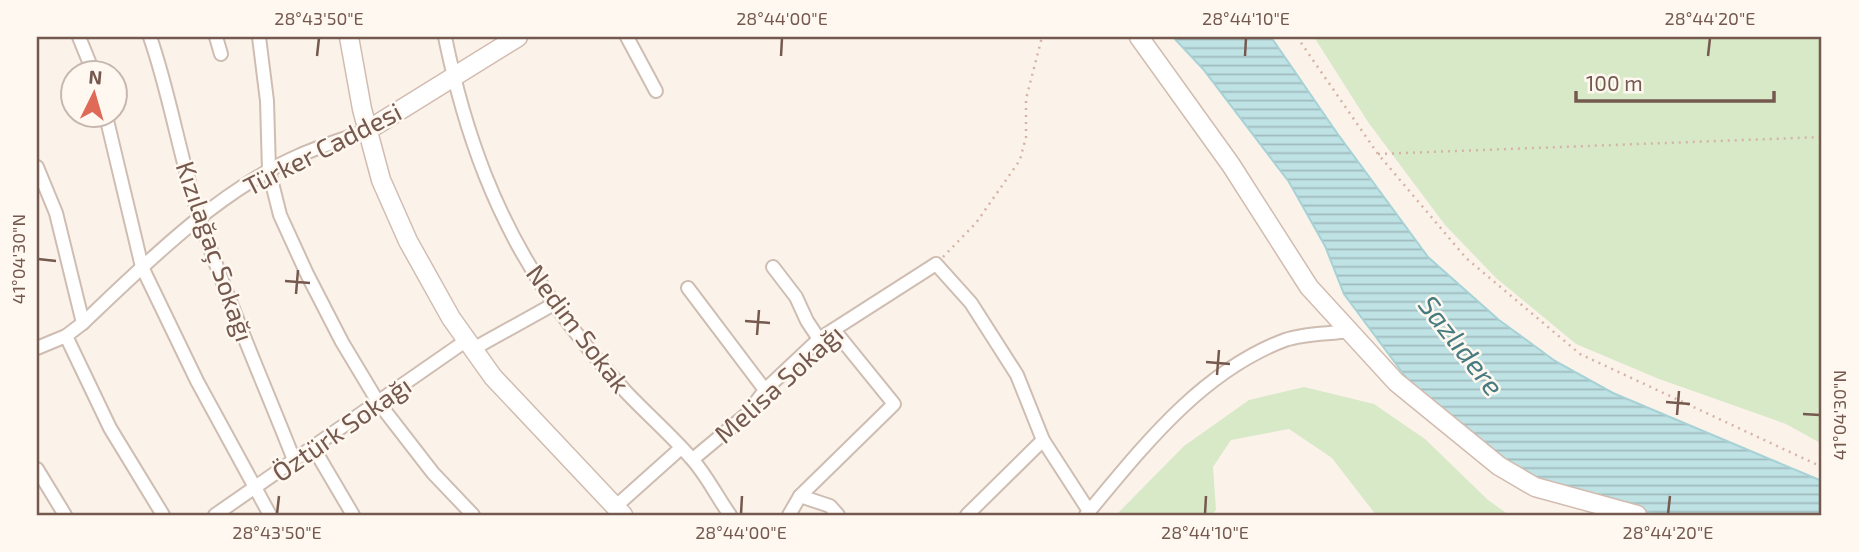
<svg xmlns="http://www.w3.org/2000/svg" width="1859" height="552" font-family="'Exo 2',sans-serif">
	<style>
		.grass { fill: #d8e9c8 }
		.water { fill: url(#water-rules); stroke: #a6d2d6; stroke-width: 2 }
		.lines { fill: none; stroke-linecap: round; stroke-linejoin: round }
		.street-casing { stroke: #cfbdb2; stroke-width: 16 }
		.secondary-casing { stroke: #d2bcb0; stroke-width: 21 }
		.path { stroke: #d5b4a6; stroke-width: 2.5; stroke-dasharray: 2 5; stroke-linecap: butt }
		.street { stroke: #fff; stroke-width: 12 }
		.secondary { stroke: #fff; stroke-width: 18 }
		.ticks { fill: none; stroke: #75594e; stroke-width: 2.5 }
		.labels { text-anchor: middle; dominant-baseline: central; stroke-width: 5; stroke-linejoin: round; paint-order: stroke }
		.street-label { font-size: 26px; fill: #75594e; stroke: #fef8f0 }
		.water-label { font-size: 28px; font-style: italic; fill: #467b80; stroke: #fef8f0 }
		.neatline { fill: none; stroke: #75594e; stroke-width: 2.5 }
		.ticks-label { font-size: 18px; text-anchor: middle; fill: #75594e }
	</style>
	<defs>
		<pattern id="water-rules" width="6" height="5" patternUnits="userSpaceOnUse" patternTransform="scale(1.75)"><rect width="6" height="5" fill="#bfe2e5"/><path d="M0 2.5h6" fill="none" stroke="#a0babc"/></pattern>
	</defs>
	<rect width="100%" height="100%" fill="#fbf3ea"/>
	<g class="grass">
		<polygon points="1314,37 1822,37 1822,444 1786,424 1659,379 1576,344 1496,278 1445,225 1368,122"/>
		<polygon points="1304,387 1374,404 1425,439 1488,500 1509,515 1376,515 1332,458 1289,429 1231,440 1213,467 1216,510 1212,515 1116,515 1184,446 1249,400"/>
	</g>
	<polygon class="water" points="1173,37 1271,37 1337,133 1428,257 1499,320 1555,361 1613,393 1822,481 1822,515 1658,515 1626,506 1568,498 1508,465 1458,429 1408,380 1344,294 1325,246 1289,182 1203,69"/>
	<g class="lines">
		<defs>
			<g id="street">
				<polyline points="79,37 94,74"/>
				<path d="M 150,37 C 171,97 180,161 201,222 C 228,303 263,381 294,460"/>
				<polyline points="216,37 221,54"/>
				<polyline points="259,37 267,101 269,171 280,215 307,274 342,342 378,402 433,473 473,515"/>
				<path d="M 445,37 C 465,134 496,220 553,302 C 575,333 601,365 627,393 C 648,415 671,435 691,458 C 706,474 717,497 730,515"/>
				<polyline points="627,37 656,91"/>
				<polyline points="106,116 142,267 197,381 270,515"/>
				<polyline points="37,167 56,213 83,323"/>
				<polyline points="773,267 796,297 807,321 819,339"/>
				<polyline points="688,288 765,390"/>
				<polyline points="66,336 110,428 163,515"/>
				<path d="M 37,348 L 66,336 L 83,323 C 145,264 218,191 298,156 C 320,146 345,139 368,130"/>
				<polyline points="473,349 554,304"/>
				<polyline points="313,447 353,515"/>
				<polyline points="693,459 747,414 765,390 819,339 936,264 971,303 1017,375 1043,440 1089,511"/>
				<polyline points="37,469 65,515"/>
				<polyline points="800,496 830,506 838,515"/>
				<polyline points="615,507 681,448"/>
				<polyline points="215,515 467,340"/>
				<polyline points="789,515 800,496 894,404 834,330"/>
				<polyline points="967,515 1043,440"/>
				<path d="M 1086,515 C 1142,448 1200,372 1285,340 C 1304,333 1329,334 1349,331"/>
			</g>
			<g id="secondary">
				<polyline points="349,37 362,109 381,180 408,241 451,318 493,377 623,515"/>
				<polyline points="1139,37 1231,165 1309,287 1396,382 1499,466 1535,487 1637,515"/>
				<polyline points="368,130 518,37"/>
			</g>
		</defs>
		<use href="#street" class="street-casing"/>
		<use href="#secondary" class="secondary-casing"/>
		<g class="path">
			<polyline points="1297,37 1378,154 1466,258 1580,354 1822,467"/>
			<polyline points="1378,154 1822,137"/>
			<polyline points="943,257 976,223 1020,160 1026,137 1026,99 1042,37"/>
		</g>
		<use href="#street" class="street"/>
		<use href="#secondary" class="secondary"/>
	</g>
	<path class="ticks" d="M 317,56 L 319,38M 781,56 L 782,38M 1245,56 L 1246,38M 1708,56 L 1710,38M 38,259 L 56,261M 285,281 L 310,283M 296,294 L 298,270M 745,321 L 770,323M 757,335 L 759,310M 1206,362 L 1230,364M 1217,375 L 1219,350M 1666,402 L 1690,404M 1803,414 L 1820,415M 1677,415 L 1679,391M 277,514 L 279,496M 741,514 L 742,496M 1205,514 L 1206,496M 1668,514 L 1670,496"/>
	<g class="labels">
		<g class="street-label">
			<text transform="translate(322 148) rotate(-27)">Türker Caddesi</text>
			<text transform="translate(216 251) rotate(71)">Kızılağaç Sokağı</text>
			<text transform="translate(579 328) rotate(53)">Nedim Sokak</text>
			<text transform="translate(778 383) rotate(-42)">Melisa Sokağı</text>
			<text transform="translate(341 428) rotate(-35)">Öztürk Sokağı</text>
		</g>
		<g class="water-label">
			<text transform="translate(1462 345) rotate(52)">Sazlıdere</text>
		</g>
	</g>
	<rect width="1859" height="552" fill="none" stroke="#fef8f0" stroke-width="77"/>
	<g transform="translate(94 94) rotate(5)"><circle r="33" fill="#fef8f0" stroke="#c7b8af" stroke-width="2"/>
	<path d="M0-5L12 26L0 18L-12 26Z" fill="#de6a57"/>
	<text y="-10" font-size="19" font-weight="bold" text-anchor="middle" fill="#75594e">N</text>
	</g>
	<path d="M1576 91v10h198v-10" fill="none" stroke="#75594e" stroke-width="3.5"/>
	<text x="1586" y="91" font-size="21" fill="#75594e" stroke="#fef8f0" stroke-width="5" paint-order="stroke">100 m</text>
	<rect x="38" y="38" width="1782" height="476" class="neatline"/>
	<g class="ticks-label">
		<text x="319" y="25">28°43'50"E</text>
		<text x="782" y="25">28°44'00"E</text>
		<text x="1246" y="25">28°44'10"E</text>
		<text x="1710" y="25">28°44'20"E</text>
		<text transform="translate(19 259) rotate(-90)" y="6">41°04'30"N</text>
		<text transform="translate(1840 415) rotate(-90)" y="6">41°04'30"N</text>
		<text x="277" y="539">28°43'50"E</text>
		<text x="741" y="539">28°44'00"E</text>
		<text x="1205" y="539">28°44'10"E</text>
		<text x="1668" y="539">28°44'20"E</text>
	</g>
</svg>
